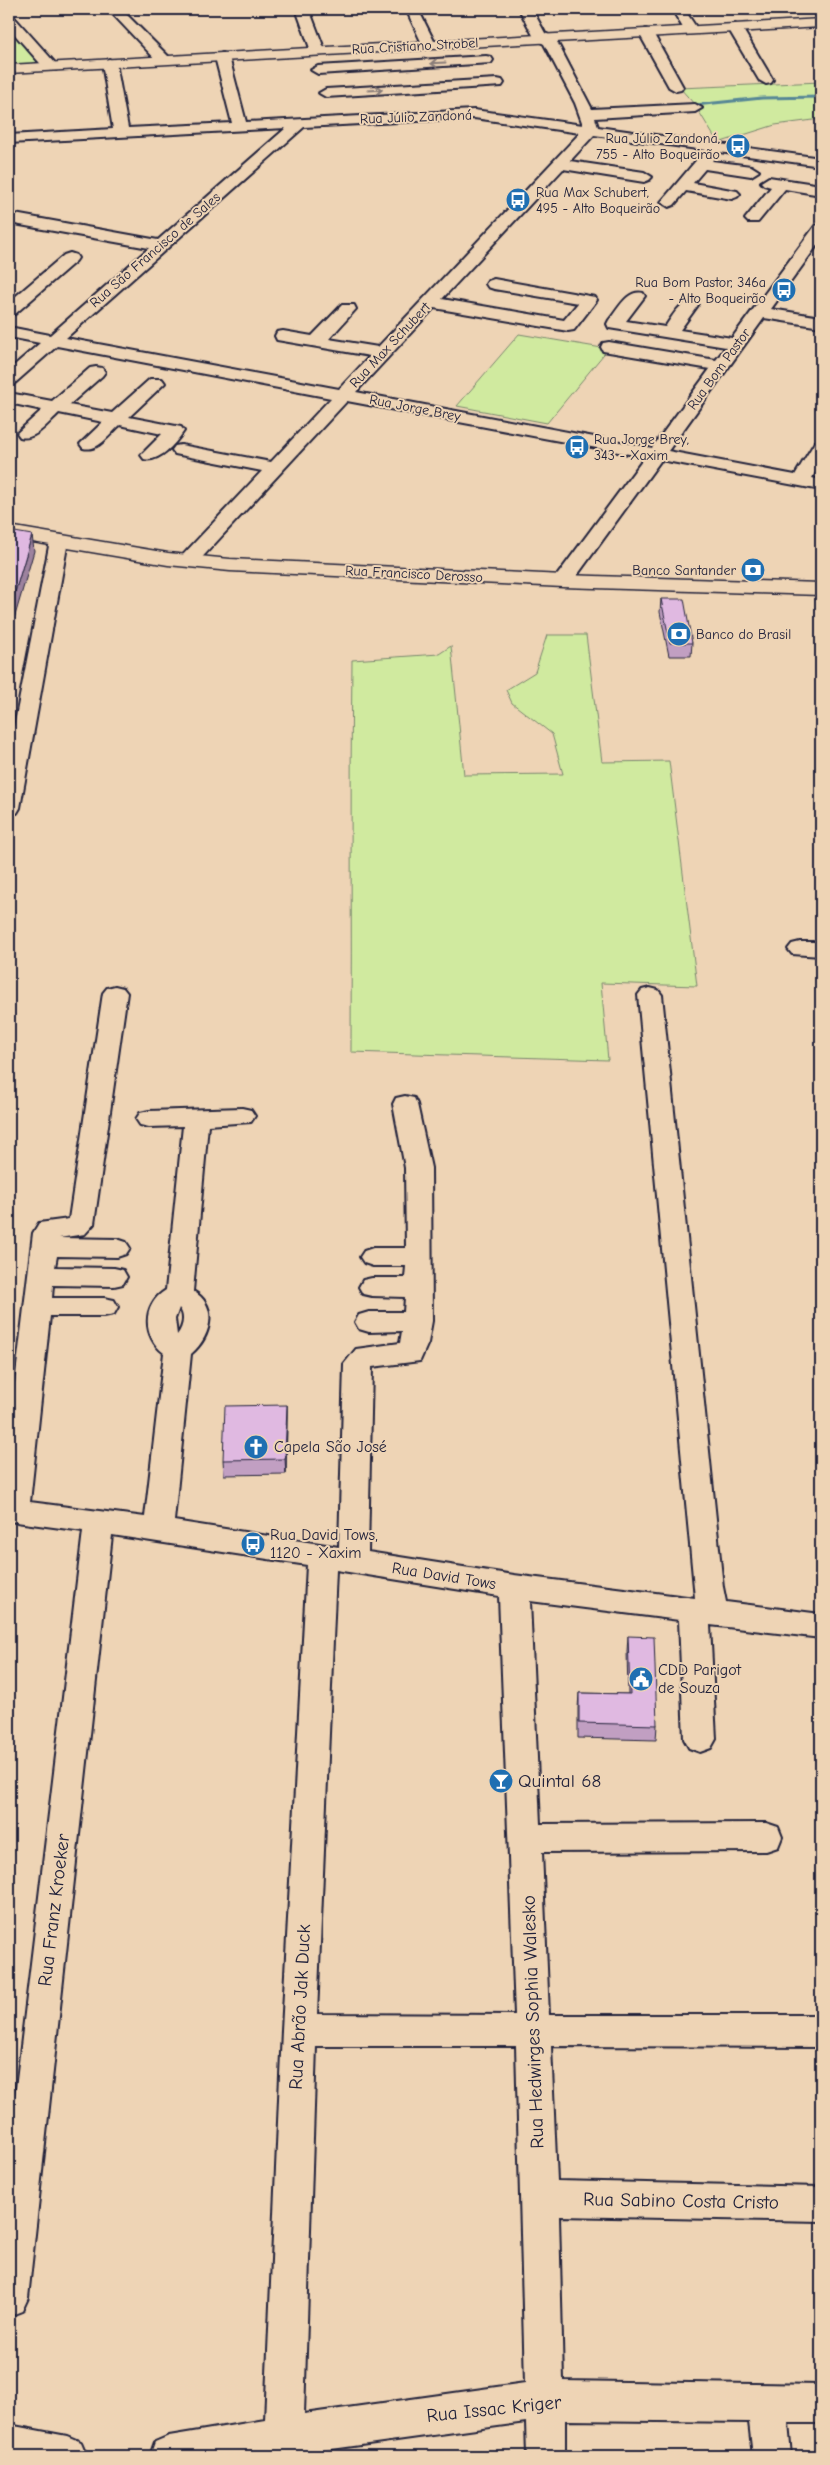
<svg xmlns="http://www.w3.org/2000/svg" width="830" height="2465" font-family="'Comic Neue',sans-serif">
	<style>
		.green { fill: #d0ea9f; stroke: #79866d }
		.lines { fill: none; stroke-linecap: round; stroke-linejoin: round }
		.stream { stroke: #578796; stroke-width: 3 }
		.minor-casing { stroke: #22223b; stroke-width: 4 }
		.major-casing { stroke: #22223b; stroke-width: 3 }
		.minor { fill: #eed4b5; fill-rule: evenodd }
		.major { fill: #eed4b5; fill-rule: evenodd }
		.wall { fill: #c19fc2; stroke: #22223b }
		.shaded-wall { fill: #9d829e; stroke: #22223b }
		.building { fill: #e0b9e1; stroke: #22223b }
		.oneway { stroke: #887b78 }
		.labels { text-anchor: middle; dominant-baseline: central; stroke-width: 4; stroke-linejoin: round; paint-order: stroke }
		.far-street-label { font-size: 14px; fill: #22223b; stroke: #eed4b5 }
		.far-poi-label { font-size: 14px; fill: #22223b; stroke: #eed4b5; text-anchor: end }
		.poi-label { font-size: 16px; fill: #22223b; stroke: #eed4b5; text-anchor: start }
		.street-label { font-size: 16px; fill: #22223b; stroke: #eed4b5 }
		.near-poi-label { font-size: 19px; fill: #22223b; stroke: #eed4b5; text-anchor: start }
		.near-street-label { font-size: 19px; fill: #22223b; stroke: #eed4b5 }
	</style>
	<rect width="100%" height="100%" fill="#eed4b5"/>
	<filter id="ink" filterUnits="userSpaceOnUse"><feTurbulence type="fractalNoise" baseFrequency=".02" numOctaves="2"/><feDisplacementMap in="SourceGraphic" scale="10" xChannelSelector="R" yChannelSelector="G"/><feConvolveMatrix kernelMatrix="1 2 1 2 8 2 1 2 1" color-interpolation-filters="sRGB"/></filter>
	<g filter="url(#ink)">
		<g class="green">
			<polygon points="9,26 44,63 9,65"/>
			<polygon points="821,82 821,119 775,125 718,143 695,105 680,88"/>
			<polygon points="519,334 608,349 547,423 457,406"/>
			<path d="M 547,635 L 586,635 L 602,762 L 669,761 L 697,986 L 601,983 L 608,1060 L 351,1052 C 352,921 350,791 352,660 L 439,654 L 451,646 L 464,775 L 563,774 L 552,734 L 512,703 L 506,690 L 535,672 Z"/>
		</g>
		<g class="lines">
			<polyline class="stream" points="695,105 762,98 821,97"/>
			<defs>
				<g id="minor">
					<polygon points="108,9 121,9 169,57 171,60 169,63 159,63"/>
					<polygon points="296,9 309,9 325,51 323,54 313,54 311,51"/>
					<polygon points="406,9 418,9 436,45 434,48 424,48"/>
					<path d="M 519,9 L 532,9 L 545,33 L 555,38 L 592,109 L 695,104 L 702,108 L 695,112 L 595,118 L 598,127 L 821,158 L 821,166 L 719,152 L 712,161 L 751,166 L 759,171 L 751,176 L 705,169 L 693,183 L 737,191 L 740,194 L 737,197 L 732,199 L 686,191 L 674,205 L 669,207 L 661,202 L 705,150 L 594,135 L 570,161 L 644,172 L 652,177 L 649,180 L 644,182 L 563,169 L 442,299 L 564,320 L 578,303 L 494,289 L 488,287 L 486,284 L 488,281 L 494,279 L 595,297 L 597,300 L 574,330 L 568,331 L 434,308 L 356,392 L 652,448 L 710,369 L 609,352 L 603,351 L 601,347 L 603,343 L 609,342 L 716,360 L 726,347 L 615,329 L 609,328 L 607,324 L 609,320 C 618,310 627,289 643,293 L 645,296 L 626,321 L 665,327 C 673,316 681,298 696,302 L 698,305 L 680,330 L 732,338 L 815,226 L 821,224 L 821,240 L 771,309 L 821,317 L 821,327 L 764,318 L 668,451 L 795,475 L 815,442 L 821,441 L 821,461 L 812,478 L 821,480 L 821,490 L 661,460 L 570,585 L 556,585 L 553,581 L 645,457 L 347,401 L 195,565 L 181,565 L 178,561 L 181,557 L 262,471 L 175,454 L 172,450 L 175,446 L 181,445 L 271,462 L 331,398 L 57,346 L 15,383 L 9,384 L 9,370 L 40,343 L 9,337 L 9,327 L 50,335 L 149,248 L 9,223 L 9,213 L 158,240 L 286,128 L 9,143 L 9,135 L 113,129 L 102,63 L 109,59 L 116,63 L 128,128 L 232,123 L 215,57 L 222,53 L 229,57 L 246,122 L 474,110 L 583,125 L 575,103 L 544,44 L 535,39 ZM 474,118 L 580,133 L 378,347 L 329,339 L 356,309 L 354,305 L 342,305 L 312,336 L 283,331 L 277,332 L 275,336 L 277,340 L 370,356 L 339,389 L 66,338 L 304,127 Z"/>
					<polygon points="672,9 684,9 698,30 696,33 686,33"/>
					<polygon points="9,16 14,17 56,64 58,67 56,70 46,70 9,28"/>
					<polygon points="735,24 742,28 773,80 771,83 766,84 759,80 728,28"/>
					<polygon points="646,29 653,33 683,87 681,90 676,91 669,87 639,33"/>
					<polygon points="486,56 491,57 493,60 491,63 318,74 311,70 318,66"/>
					<polygon points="497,79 502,80 504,83 502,86 326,97 319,93 326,89"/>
					<polygon points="769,177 821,185 821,195 785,189 758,222 748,222 745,219 771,187 764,185 761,182"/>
					<polygon points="70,253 76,255 78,258 76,261 15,314 9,315 9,302 64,255"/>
					<path d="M 96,367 L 102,368 L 105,372 L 102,376 L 69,405 L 112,413 L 150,379 L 162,379 L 165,383 L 129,417 L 181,427 L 184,431 C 176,443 159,463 144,459 L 141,455 L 162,434 L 120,425 C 109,435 98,452 83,448 L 80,444 L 103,422 L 59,413 C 48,423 35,441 20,437 L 17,433 L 42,410 L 9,403 L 9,393 L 52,401 L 90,368 Z"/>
					<polygon points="59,535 66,537 68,541 20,808 17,813 9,815 9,753 50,541 52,537"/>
					<polygon points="800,942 821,942 821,956 792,954 788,949 792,944"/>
					<path d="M 115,986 L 123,988 L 127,993 L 94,1224 L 85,1234 L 59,1238 L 117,1239 L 126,1242 L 130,1248 L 126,1254 L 117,1257 L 57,1256 L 55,1267 L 114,1268 L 123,1270 L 127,1277 L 123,1284 L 114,1286 L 53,1285 L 52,1298 L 104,1298 L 114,1300 L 118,1307 L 114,1314 L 104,1316 L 50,1316 L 30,1502 L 145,1517 L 164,1353 C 143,1337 141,1305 166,1290 L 183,1126 L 149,1127 L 140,1125 L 136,1119 L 140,1113 L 149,1111 L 242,1108 L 251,1110 L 255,1116 L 251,1122 L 208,1125 L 193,1291 C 219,1306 211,1337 191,1354 L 174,1521 L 339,1547 L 344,1364 L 356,1349 L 400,1343 L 402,1331 L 369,1332 L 359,1329 L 355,1322 L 359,1315 L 369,1312 L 404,1312 L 405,1297 L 372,1296 L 363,1294 L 359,1287 L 363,1280 L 372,1278 L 405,1278 L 406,1266 L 373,1266 L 364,1263 L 360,1257 L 364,1251 L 373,1248 L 406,1248 L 405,1168 L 393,1104 L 396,1098 L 405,1096 L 414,1098 L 417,1104 L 431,1168 L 432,1321 L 428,1343 L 420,1361 L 372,1367 L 368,1552 L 514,1575 L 695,1598 L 638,995 L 642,990 L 650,988 L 658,990 L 662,995 L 723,1587 L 726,1602 L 821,1614 L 821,1638 L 710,1625 L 716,1739 L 711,1748 L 700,1752 L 689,1748 L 684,1739 L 679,1620 L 530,1601 L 540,1824 L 766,1823 L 778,1827 L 782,1837 L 778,1847 L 766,1851 L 542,1852 L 549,2015 L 821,2015 L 821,2047 L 551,2046 L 557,2181 L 821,2187 L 821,2221 L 559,2216 L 563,2381 L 821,2385 L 821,2423 L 788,2423 L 791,2456 L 753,2456 L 749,2422 L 565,2420 L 565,2456 L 527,2456 L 526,2422 L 303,2453 L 302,2456 L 150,2456 L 155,2442 L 169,2436 L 265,2420 L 282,2030 L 307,1565 L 112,1535 L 28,2298 L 22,2311 L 9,2316 L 9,2146 L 83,1531 L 9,1521 L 9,1433 L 33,1233 L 39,1223 L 69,1219 L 103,993 L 107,988 ZM 179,1308 C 186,1316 183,1327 177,1335 L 175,1319 ZM 336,1570 L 499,1596 L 515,2015 L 317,2014 ZM 316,2046 L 516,2046 L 525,2383 L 304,2414 Z"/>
					<polygon points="9,2425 67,2436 81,2442 87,2456 9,2456"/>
				</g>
				<g id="major">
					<polygon points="821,19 821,27 9,73 9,65"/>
					<polygon points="9,526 168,553 230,559 563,575 821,583 821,595 563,587 230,571 168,565 9,538"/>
				</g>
			</defs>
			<use href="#minor" class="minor-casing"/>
			<use href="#major" class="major-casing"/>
			<use href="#minor" class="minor"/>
			<use href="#major" class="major"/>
		</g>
		<g class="wall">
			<polygon points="661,599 692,643 691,656 669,656 660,612"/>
			<polygon points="287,1405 287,1419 286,1474 224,1475 223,1460"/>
			<polygon points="628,1636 657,1725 656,1740 578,1738 578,1708 579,1693 628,1694 627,1651"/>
		</g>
		<g class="shaded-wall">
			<polygon points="32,535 34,551 9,636 9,612"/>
			<polygon points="287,1405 287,1419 286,1474 285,1459"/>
		</g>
		<g class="building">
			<polygon points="9,531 32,535 9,612"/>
			<polygon points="661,599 684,599 692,643 670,643"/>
			<polygon points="287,1405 285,1459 223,1460 225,1406"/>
			<polygon points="628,1636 654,1637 657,1725 579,1723 579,1693 630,1694"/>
		</g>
		<defs><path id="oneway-shaft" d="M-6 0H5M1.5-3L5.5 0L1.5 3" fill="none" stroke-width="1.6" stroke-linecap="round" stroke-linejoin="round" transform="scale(1.25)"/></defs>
		<g class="oneway">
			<use href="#oneway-shaft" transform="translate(438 63) rotate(177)"/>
			<use href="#oneway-shaft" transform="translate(375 90) rotate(-3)"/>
		</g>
	</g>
	<defs>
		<symbol id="bus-disc" viewBox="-11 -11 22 22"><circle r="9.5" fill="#1f6fb2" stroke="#eed4b5"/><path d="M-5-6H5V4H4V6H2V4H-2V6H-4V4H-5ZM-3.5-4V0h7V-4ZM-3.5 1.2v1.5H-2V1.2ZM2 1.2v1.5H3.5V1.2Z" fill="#fff"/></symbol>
		<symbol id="bank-disc" viewBox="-11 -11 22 22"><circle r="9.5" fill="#1f6fb2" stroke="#eed4b5"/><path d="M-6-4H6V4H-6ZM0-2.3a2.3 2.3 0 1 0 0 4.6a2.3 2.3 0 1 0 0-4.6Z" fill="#fff"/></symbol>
		<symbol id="church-disc" viewBox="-11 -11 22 22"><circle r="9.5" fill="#1f6fb2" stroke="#eed4b5"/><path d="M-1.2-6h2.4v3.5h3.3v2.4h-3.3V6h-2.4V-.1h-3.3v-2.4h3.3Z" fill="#fff"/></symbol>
		<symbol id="civic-disc" viewBox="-11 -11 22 22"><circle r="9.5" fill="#1f6fb2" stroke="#eed4b5"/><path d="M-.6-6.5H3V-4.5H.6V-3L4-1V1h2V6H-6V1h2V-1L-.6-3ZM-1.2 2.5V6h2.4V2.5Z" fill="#fff"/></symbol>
		<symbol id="bar-disc" viewBox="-11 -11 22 22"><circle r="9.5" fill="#1f6fb2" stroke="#eed4b5"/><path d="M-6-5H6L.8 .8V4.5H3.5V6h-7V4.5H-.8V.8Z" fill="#fff"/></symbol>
	</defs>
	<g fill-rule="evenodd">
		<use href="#bus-disc" x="724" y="132" width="28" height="28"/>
		<use href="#bus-disc" x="504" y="186" width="28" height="28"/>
		<use href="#bus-disc" x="770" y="276" width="28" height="28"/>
		<use href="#bus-disc" x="563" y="433" width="28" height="28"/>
		<use href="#bank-disc" x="739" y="556" width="28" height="28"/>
		<use href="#bank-disc" x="665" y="620" width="28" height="28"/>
		<use href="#church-disc" x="242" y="1433" width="28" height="28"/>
		<use href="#bus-disc" x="239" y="1530" width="28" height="28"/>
		<use href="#civic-disc" x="627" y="1665" width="28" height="28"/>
		<use href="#bar-disc" x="487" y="1767" width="28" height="28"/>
	</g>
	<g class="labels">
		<g class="far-street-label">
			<text transform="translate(415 46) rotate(-3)">Rua Cristiano Strobel</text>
			<text transform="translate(416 117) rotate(-2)">Rua Júlio Zandoná</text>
			<text transform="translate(155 250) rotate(-41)">Rua São Francisco de Sales</text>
			<text transform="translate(390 345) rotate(-47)">Rua Max Schubert</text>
			<text transform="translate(719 369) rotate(-54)">Rua Bom Pastor</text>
			<text transform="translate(415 408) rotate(11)">Rua Jorge Brey</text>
			<text transform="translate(414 574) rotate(3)">Rua Francisco Derosso</text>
		</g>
		<g class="far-poi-label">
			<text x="720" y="138">Rua Júlio Zandoná,<tspan x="720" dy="16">755 - Alto Boqueirão</tspan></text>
			<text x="536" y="192" text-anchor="start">Rua Max Schubert,<tspan x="536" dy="16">495 - Alto Boqueirão</tspan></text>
			<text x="766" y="282">Rua Bom Pastor, 346a<tspan x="766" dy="16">- Alto Boqueirão</tspan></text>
			<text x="594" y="439" text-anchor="start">Rua Jorge Brey,<tspan x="594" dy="16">343 - Xaxim</tspan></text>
			<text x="736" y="570">Banco Santander</text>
			<text x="696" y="634" text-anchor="start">Banco do Brasil</text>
		</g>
		<g class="poi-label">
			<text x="274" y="1447">Capela São José</text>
			<text x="270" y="1535">Rua David Tows,<tspan x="270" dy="18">1120 - Xaxim</tspan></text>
			<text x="658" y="1670">CDD Parigot<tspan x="658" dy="18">de Souza</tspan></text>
		</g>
		<g class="street-label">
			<text transform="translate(444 1576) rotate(9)">Rua David Tows</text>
		</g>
		<g class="near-poi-label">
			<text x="518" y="1781">Quintal 68</text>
		</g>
		<g class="near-street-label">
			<text transform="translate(54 1910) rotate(-83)">Rua Franz Kroeker</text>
			<text transform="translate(300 2007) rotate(-87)">Rua Abrão Jak Duck</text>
			<text transform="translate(533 2022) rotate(-92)">Rua Hedwirges Sophia Walesko</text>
			<text transform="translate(681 2201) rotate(1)">Rua Sabino Costa Cristo</text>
			<text transform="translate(494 2409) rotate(-6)">Rua Issac Kriger</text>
		</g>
	</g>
	<rect width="830" height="2465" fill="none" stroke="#eed4b5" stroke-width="30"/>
	<rect x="15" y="15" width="800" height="2435" fill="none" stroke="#22223b" stroke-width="2" filter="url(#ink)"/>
</svg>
